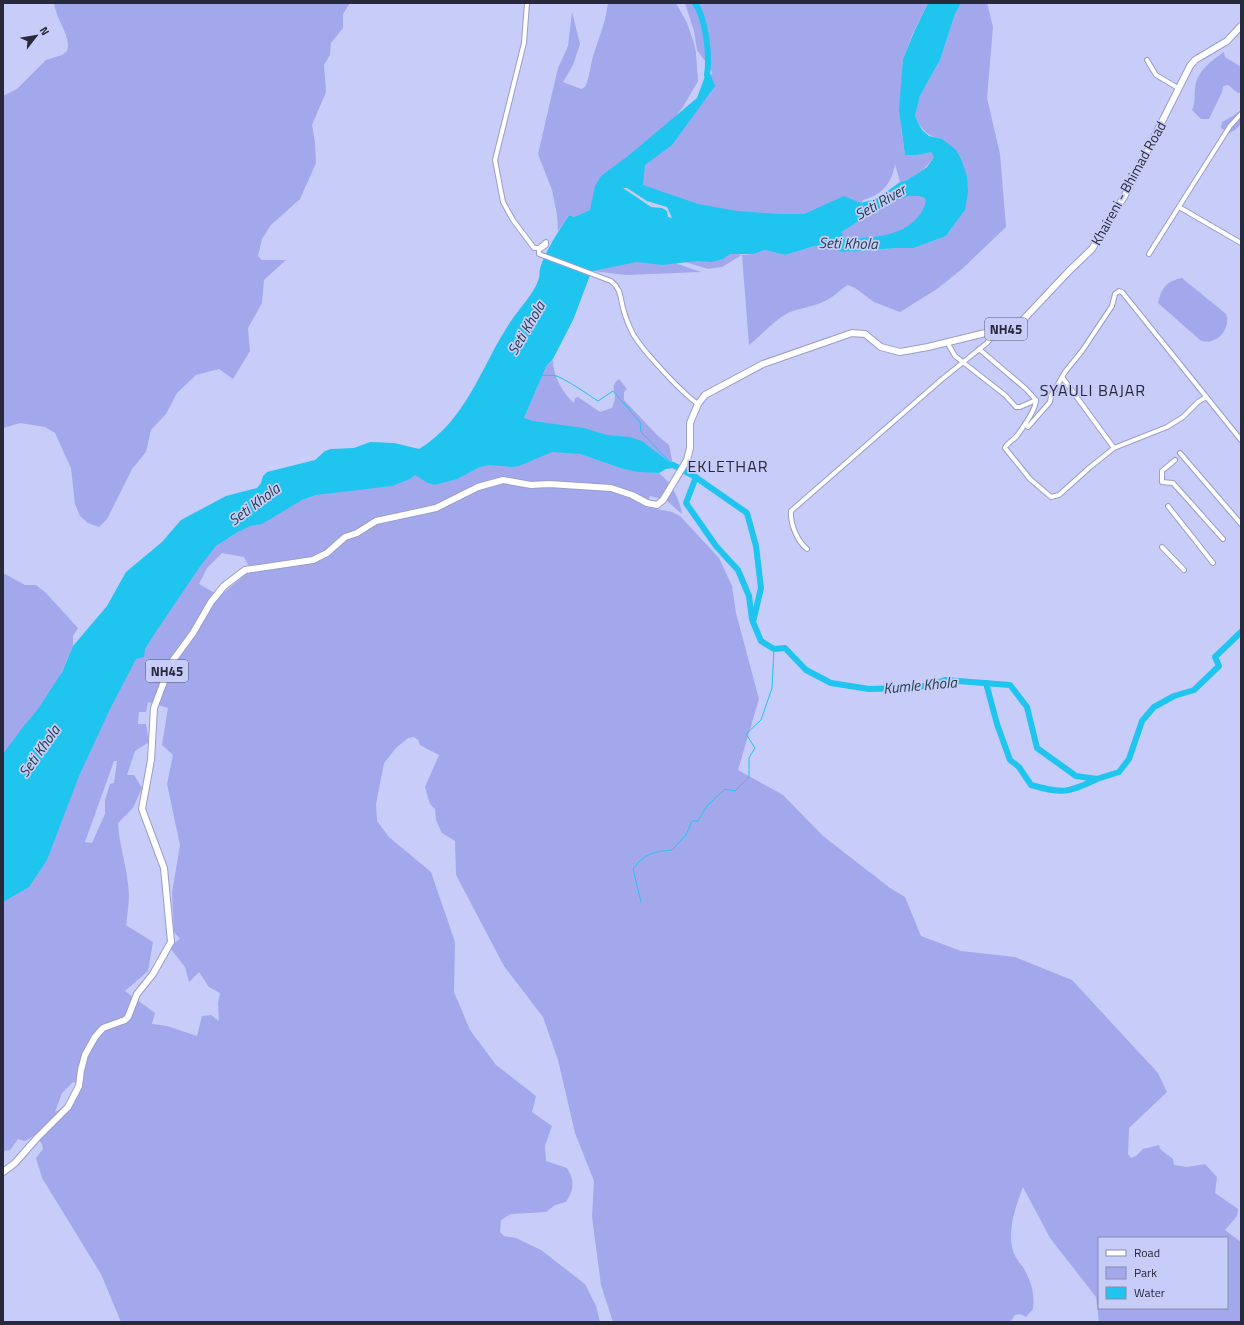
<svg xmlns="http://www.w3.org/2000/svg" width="1244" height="1325" font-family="'Titillium Web',sans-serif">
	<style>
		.green { fill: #a3a8ec; fill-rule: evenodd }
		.water { fill: #1fc5ee; fill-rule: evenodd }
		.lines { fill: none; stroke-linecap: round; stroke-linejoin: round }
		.stream { stroke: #1fc5ee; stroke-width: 1 }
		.river { stroke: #1fc5ee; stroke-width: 6 }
		.street-casing { stroke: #9a9ec8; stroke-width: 6 }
		.primary-casing { stroke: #9a9ec8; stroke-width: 8 }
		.street { stroke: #fff; stroke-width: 4 }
		.primary { stroke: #fff; stroke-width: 6 }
		.labels { text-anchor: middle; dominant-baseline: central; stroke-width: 3.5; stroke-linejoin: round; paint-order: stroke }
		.shield { fill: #c7ccf8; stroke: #585a73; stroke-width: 1 }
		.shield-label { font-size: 13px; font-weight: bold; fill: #28293a }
		.street-label { font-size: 14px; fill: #28293a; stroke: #c7ccf8 }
		.water-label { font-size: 15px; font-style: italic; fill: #23414b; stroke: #c7ccf8 }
		.quarter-label { font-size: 16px; letter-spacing: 1px; fill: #28293a; stroke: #c7ccf8 }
	</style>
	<rect width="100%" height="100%" fill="#c7ccf8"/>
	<g class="green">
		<path d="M 54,3 L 350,3 L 343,14 L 343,28 L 331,43 L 330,55 L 324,65 L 326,92 L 312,125 L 315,142 L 316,163 L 300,199 L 271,225 L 262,239 L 258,256 L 262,260 L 286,260 L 264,280 L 262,303 L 248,328 L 250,351 L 233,379 L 219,369 L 196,375 L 177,393 L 166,414 L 151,430 L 146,452 L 132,469 L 107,519 L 99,527 L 88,523 L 80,516 L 75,504 L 71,468 L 55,433 L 45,427 L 20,423 L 3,428 L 3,96 L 17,89 L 46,60 L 62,55 L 67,51 C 72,37 56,20 54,3 Z"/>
		<path d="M 608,3 L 676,3 L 687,23 L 694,43 L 696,53 L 698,81 L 683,107 L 669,125 L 590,210 L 574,217 L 569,215 L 558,231 L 557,215 L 552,190 L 538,154 L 558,68 L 568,46 L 572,12 L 580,44 L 573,65 L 563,82 L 581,89 L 585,87 C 589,79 590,69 592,60 C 598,39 605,26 608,3 Z"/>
		<path d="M 685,3 L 928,3 L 913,33 L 903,59 L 901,127 L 905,155 L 918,155 L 931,151 L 934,157 C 925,169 914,179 900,182 L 895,164 C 892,183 882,195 863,200 L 861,204 L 801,220 L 702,210 L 618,175 L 691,114 L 712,73 L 710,68 L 697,50 L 694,31 Z"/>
		<path d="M 961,3 L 987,3 L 993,27 L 987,98 L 1000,154 L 1006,227 L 962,269 L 937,289 L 900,312 L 874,302 L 855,288 L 848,285 C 839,290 833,298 823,302 C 812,307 800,308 790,312 C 775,319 762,335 749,345 L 742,255 L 722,267 L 708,269 L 679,260 L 728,252 L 742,255 L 754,254 L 765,250 L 785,255 L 815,246 L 829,248 L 843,252 L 898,248 L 914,248 L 946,236 L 965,210 L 942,139 C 926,136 922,129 915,116 L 920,96 L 940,60 L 955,14 Z"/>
		<path d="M 1224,52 L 1225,57 L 1241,67 L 1241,92 L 1238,93 L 1228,85 L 1223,86 L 1222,92 L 1209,119 L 1201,119 L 1192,110 C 1196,102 1194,97 1195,88 C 1197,71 1211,61 1224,52 Z"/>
		<polygon points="1241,110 1241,124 1235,130 1229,133 1221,128 1222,122 1233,116"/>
		<polygon points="935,172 936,223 876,238 845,239 840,232 892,203"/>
		<polygon points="583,254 675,263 701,272 626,275 593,271 590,275 573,320"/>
		<path d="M 1182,278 L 1226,314 C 1232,329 1215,347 1200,340 L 1158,303 C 1161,288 1167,281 1182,278 Z"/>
		<path d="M 553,360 C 553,376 562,392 574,403 L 575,398 L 578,397 L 600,412 L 612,408 C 613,405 615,400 615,397 C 615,389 610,386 619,379 L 627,389 L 624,392 L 624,400 L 657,435 L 669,445 L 673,465 L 518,424 L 524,418 L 546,367 Z"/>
		<path d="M 560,450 L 580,454 L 623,469 L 659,473 C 671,482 680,500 682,514 L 666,500 L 650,496 L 646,507 L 672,512 L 680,516 L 719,558 L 732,586 L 736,613 L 759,699 L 738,770 L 783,795 L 823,836 L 890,888 L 905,897 L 921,936 L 961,951 L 1015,957 L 1072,980 L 1158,1073 L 1167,1092 L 1129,1128 L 1128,1154 L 1131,1158 L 1136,1156 L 1143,1149 L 1159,1145 L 1160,1149 L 1173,1159 L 1174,1165 L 1187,1167 L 1205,1164 L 1217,1177 L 1215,1193 L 1238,1209 L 1237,1216 L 1225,1230 L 1241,1242 L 1241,1322 L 1099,1322 L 1096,1297 L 1050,1238 L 1023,1187 C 1016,1206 1007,1230 1013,1251 C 1015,1257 1019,1262 1023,1267 C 1031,1281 1035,1293 1033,1309 L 1026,1317 L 1020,1314 L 1015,1315 L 1010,1322 L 613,1322 L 601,1285 L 592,1217 L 594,1181 L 575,1133 L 558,1060 L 543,1017 L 504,966 L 456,875 L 455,841 L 442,833 L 436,820 L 435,809 L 430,804 L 425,787 L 439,755 L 420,745 L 418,740 L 414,737 L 408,738 L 396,748 L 384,763 L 376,804 L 377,821 L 389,837 L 431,872 L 455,942 L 454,992 L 470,1030 L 496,1065 L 536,1096 L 532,1112 L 552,1126 L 545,1146 L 546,1161 L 567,1168 C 575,1181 574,1190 566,1202 L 555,1205 L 546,1212 L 511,1214 L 501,1220 L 500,1232 L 504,1236 L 516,1238 L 541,1250 L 585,1284 L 596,1306 L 600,1322 L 121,1322 L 101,1274 L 42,1178 L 36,1158 L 43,1149 L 42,1144 L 35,1135 L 25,1141 L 18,1139 L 10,1150 L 3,1151 L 3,869 L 118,643 L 216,546 L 238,532 L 254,517 L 316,495 L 373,487 C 389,489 406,481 418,471 ZM 222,553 L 244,557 L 251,570 L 220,596 L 199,584 L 207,568 ZM 148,702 L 168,708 L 162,745 L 173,755 L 167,784 L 180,845 L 172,893 L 174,932 L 180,939 L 174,943 L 170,948 L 185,967 L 189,982 L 199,972 L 209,987 L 220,993 L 218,1003 L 219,1021 L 211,1015 L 202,1016 L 197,1036 L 167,1026 L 152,1024 L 155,1013 L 125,991 L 148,971 L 153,942 L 126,925 C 128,911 130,898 128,884 C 126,864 119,844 118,823 L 133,808 L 142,788 L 134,775 L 127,775 L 135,751 L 149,742 L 146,724 L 138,724 L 139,712 L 146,712 ZM 114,761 L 117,761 L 114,783 L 110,784 L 105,800 L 105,814 L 92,843 L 85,842 ZM 73,1082 L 81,1085 L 65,1107 L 55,1112 L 62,1093 ZM 1099,1238 L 1227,1238 L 1227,1308 L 1099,1308 Z"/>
		<polygon points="3,573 25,585 36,585 46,593 78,628 73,636 73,646 54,689 3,761"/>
	</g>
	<path class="water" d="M 928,3 L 961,3 L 955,14 L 940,60 L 920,96 L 915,116 L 922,130 L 929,136 L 942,139 L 956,150 L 961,159 L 967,176 L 968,192 L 965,210 L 946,236 L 914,248 L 898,248 L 843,252 L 829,248 L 815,246 L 785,255 L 765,250 L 754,254 L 730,254 L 723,259 L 712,262 L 697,261 L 662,265 L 636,262 L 593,271 L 590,275 L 573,320 L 553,359 L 546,367 L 524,418 L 533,421 L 584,428 L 607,435 L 629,437 L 642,441 L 673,465 L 659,473 L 639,472 L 623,469 L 580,454 L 552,452 L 519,466 L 512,467 L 489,465 L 480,467 L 457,479 L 435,485 L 428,483 L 415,475 L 410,479 L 392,486 L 316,495 L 302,500 L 262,524 L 250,526 L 238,532 L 216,546 L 201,565 L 155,633 L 145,649 L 144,657 L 136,659 L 110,709 L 79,776 L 47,860 L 29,887 L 3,902 L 3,754 L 23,727 L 38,709 L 62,672 L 73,646 L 107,606 L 126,572 L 162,542 L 181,520 L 226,496 L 257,488 L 261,483 L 263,476 L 267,472 L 315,460 L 325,451 L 331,449 L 354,448 L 370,442 L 394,443 L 419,449 C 466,421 481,367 509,324 C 518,309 534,295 539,278 C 540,275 539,272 540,269 C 544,253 560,229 569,215 L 574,217 L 590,210 L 595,186 L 601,176 L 628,156 L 697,98 L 708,68 L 715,86 L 672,145 L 645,165 L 643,185 L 698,204 L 737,211 L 780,214 L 804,214 L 844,196 L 861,203 L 878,198 L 900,182 L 907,180 L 917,174 L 927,167 L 934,157 L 931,152 L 918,155 L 905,155 L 899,110 L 903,59 L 914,32 ZM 623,188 L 627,188 L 647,201 L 667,207 L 672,218 L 668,217 L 667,211 L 662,208 L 651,207 ZM 909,196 L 920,196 L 925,198 L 926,201 C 917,236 875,238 845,239 L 841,232 C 861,221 887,201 909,196 Z"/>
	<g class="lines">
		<g class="stream">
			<path d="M 541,375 C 546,376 552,375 557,376 C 570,382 586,393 598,401 L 613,391 L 640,422 L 641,432 L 673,465"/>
			<path d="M 641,902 L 633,869 C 645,853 653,852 672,850 L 686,835 L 692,821 L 698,821 L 707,806 L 725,789 L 735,791 L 749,777 L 749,758 L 755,748 L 746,734 L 761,720 L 772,688 L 774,649"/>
		</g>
		<g class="river">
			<path d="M 695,3 C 706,19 710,56 707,75"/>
			<polyline points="665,466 673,465 694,476 747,513 756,546 761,588 753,622 761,641 774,649 785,648 806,670 831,683 869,689 911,688 932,685 945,680 1010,685 1027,707 1037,748 1076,776 1097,779 1119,772 1129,759 1142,721 1154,707 1174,696 1194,690 1219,666 1215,657 1241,632"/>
			<polyline points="696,477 686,503 716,546 738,570 749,596 752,619"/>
			<path d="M 986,683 L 997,724 L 1010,760 L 1019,767 L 1031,785 C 1062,794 1068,793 1097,779"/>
		</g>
		<defs>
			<g id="street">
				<path d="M 527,3 L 524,43 L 495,160 L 503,202 L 513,220 L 534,248 L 539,248 L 546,242 L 546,245 L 539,250 L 539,254 L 611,281 C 621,289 620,296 623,308 C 625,316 629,326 633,334 C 643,351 682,393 698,404"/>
				<polyline points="1147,60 1156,75 1178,88"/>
				<polyline points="1179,207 1241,243"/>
				<polyline points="1149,254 1230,126 1241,114"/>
				<polyline points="947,342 955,356 1005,395 1016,407 1020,407 1036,400"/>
				<path d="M 979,349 L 1026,389 L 1036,400 C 1036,409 1022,429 1016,437 C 1012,441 1007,443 1005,448 L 1030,479 L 1051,497 L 1059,495 L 1089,468 L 1114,448 L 1167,427 L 1183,417 L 1198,402 L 1206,397"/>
				<polyline points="1062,377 1114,448"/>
				<polyline points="1025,424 1028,427 1050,402 1051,396 1065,372 1082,351 1112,306 1115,294 1119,291 1122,292 1241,440"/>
				<polyline points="1180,453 1241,524"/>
				<polyline points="1175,460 1162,471 1162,482 1173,483 1223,539"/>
				<polyline points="1168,506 1213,563"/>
				<polyline points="1162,547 1184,570"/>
				<path d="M 807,549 C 797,541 790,523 791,511 L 941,380 L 987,343 L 995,332"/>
			</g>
			<polyline id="primary" points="3,1172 15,1163 37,1138 68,1107 79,1086 81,1070 85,1055 95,1037 103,1028 125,1020 128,1017 137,994 153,974 171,942 164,868 142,809 151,760 154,708 171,663 193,633 211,602 224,586 245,570 313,560 327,553 345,537 357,533 376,521 436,508 478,487 503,480 531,485 549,484 611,488 632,495 647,503 657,505 663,500 687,460 690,448 690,423 698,404 705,395 763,364 852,333 865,334 881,347 900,352 928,347 1014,326 1021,322 1069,271 1092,249 1125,195 1190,66 1195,60 1227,41 1241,26"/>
		</defs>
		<use href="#street" class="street-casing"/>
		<use href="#primary" class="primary-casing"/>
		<use href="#street" class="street"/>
		<use href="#primary" class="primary"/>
	</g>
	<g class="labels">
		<g class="shield">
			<rect x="985" y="318" width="42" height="22" rx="3"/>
			<rect x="146" y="660" width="42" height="22" rx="3"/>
		</g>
		<g class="shield-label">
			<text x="1006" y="329">NH45</text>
			<text x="167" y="671">NH45</text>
		</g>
		<g class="street-label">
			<text transform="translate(1128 183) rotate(-61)">Khaireni - Bhimad Road</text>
		</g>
		<g class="water-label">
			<text transform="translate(880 202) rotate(-30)">Seti River</text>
			<text transform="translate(848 243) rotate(1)">Seti Khola</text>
			<text transform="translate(526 328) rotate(-60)">Seti Khola</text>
			<text transform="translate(254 504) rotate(-37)">Seti Khola</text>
			<text transform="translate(920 685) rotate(-5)">Kumle Khola</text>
			<text transform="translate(39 751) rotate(-55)">Seti Khola</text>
		</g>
		<g class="quarter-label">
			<text x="1093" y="390">SYAULI BAJAR</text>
			<text x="728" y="466">EKLETHAR</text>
		</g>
	</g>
	<rect width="1244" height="1325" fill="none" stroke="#28293a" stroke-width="8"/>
	<rect x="1098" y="1237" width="130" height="72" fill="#c7ccf8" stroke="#878bac"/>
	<rect x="1106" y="1250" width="20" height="6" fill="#ffffff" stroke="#878bac"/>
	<text x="1134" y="1257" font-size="12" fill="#28293a">Road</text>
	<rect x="1106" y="1267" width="20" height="12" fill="#a3a8ec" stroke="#878bac"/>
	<text x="1134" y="1277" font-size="12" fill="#28293a">Park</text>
	<rect x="1106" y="1287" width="20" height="12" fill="#1fc5ee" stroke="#878bac"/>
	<text x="1134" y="1297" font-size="12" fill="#28293a">Water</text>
	<g transform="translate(36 36) rotate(59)" stroke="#c7ccf8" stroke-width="3" paint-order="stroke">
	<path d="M0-3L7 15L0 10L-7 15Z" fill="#28293a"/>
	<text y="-6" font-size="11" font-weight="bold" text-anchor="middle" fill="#28293a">N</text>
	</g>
</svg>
